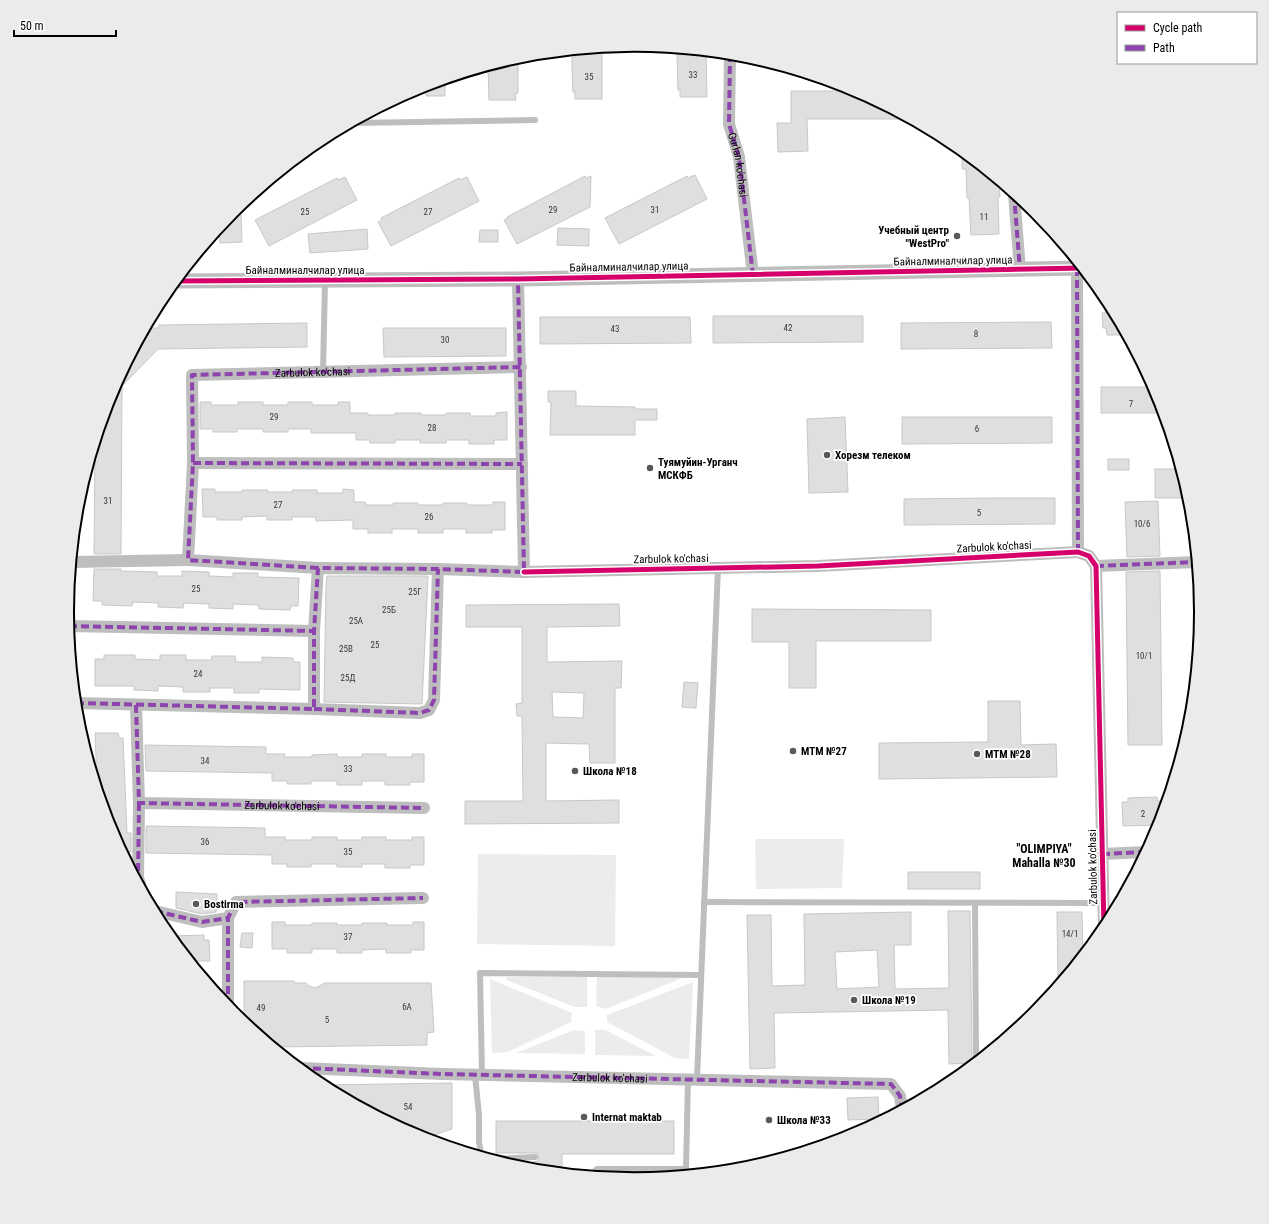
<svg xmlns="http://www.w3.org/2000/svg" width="1269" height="1224" font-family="'Roboto Condensed',sans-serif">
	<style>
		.green { fill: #ececec }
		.building { fill: #dfdfdf; stroke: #c7c7c7; fill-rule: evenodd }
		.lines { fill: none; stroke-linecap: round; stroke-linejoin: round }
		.service { stroke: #bebebe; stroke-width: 6 }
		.minor { stroke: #bebebe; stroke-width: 12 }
		.tertiary { stroke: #bebebe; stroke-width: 15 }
		.quiet { stroke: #8e44ad; stroke-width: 4; stroke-dasharray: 8 4; stroke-linecap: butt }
		.cycleway-casing { stroke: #fff; stroke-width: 8 }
		.cycleway { stroke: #d6006c; stroke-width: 5 }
		.poi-dot { fill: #595959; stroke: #fff; stroke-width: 1.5 }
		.labels { text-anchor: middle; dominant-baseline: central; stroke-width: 3.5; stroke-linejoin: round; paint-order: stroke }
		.number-label { font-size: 9px; fill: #383838 }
		.street-label { font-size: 11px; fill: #000; stroke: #fff }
		.poi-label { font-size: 11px; font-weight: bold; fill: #000; stroke: #fff; text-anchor: start }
		.neighbourhood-label { font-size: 12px; font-weight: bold; fill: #000; stroke: #fff }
		.rim { fill: none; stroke: #000; stroke-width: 2 }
	</style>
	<rect width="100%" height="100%" fill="#fff"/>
	<g class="green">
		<polygon points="755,839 844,839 842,888 756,889"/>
		<polygon points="478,854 616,855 615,946 477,944"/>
		<polygon points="597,975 682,978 606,1009 596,1006"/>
		<polygon points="507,977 587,977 587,1007 575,1007 506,980"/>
		<polygon points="490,979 572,1013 571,1022 508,1052 492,1053"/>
		<polygon points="693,982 689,1059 675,1058 607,1022 607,1015"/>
		<polygon points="574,1030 585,1031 585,1054 516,1053"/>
		<polygon points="595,1030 605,1030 656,1056 595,1055"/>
	</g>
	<g class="building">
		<polygon points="602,48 602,99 575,99 575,92 573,92 572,69 572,57 575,57 575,51"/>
		<polygon points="679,49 706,52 707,97 680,97 680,89 678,90 677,55 679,54"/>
		<polygon points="518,58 518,93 515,94 516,100 489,100 488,67"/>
		<polygon points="445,80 445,96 426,96 426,86"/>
		<polygon points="791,91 856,91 909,119 807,119 808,151 778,152 777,123 791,123"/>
		<polygon points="962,151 984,169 982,169 983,175 991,175 999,182 1000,197 998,197 999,234 971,235 969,198 967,198 966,169 962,169"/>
		<polygon points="695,175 707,199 619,244 605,218 687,176 688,178"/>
		<polygon points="585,176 586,178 591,176 590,207 517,244 504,220 508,218 507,217"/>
		<polygon points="345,177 357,200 269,246 255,220 337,178 338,180"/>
		<polygon points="467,177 479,201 391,246 378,222 382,220 381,218 459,178 460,180"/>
		<polygon points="241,214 242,242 220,243 219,229 230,215"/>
		<polygon points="558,228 589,229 589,246 557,245"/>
		<polygon points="367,229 368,249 310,253 308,234"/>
		<polygon points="480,230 498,230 498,242 479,242"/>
		<polygon points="1114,312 1126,335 1107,335 1106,328 1103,328 1102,313"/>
		<polygon points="713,316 863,316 863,342 713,343"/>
		<polygon points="540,317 690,317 691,343 540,344"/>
		<polygon points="1051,322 1052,348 901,349 901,323"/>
		<polygon points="307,323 307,347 158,349 122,386 121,554 94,554 95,448 111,395 147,328 159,328 159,325"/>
		<polygon points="383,328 506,328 506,356 384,357"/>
		<polygon points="1101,387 1154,387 1158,395 1164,413 1101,413"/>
		<polygon points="548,391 576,391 576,406 635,407 635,409 657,409 657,420 635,420 635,435 550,435 551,402 548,402"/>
		<polygon points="200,402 211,402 211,405 238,405 238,402 263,402 263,405 288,405 288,402 312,402 312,405 338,405 338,402 350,402 350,413 368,413 368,415 395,415 395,413 421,413 421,415 446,415 446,413 470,413 470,416 496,416 496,413 507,412 507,440 494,440 494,444 469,444 469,440 446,440 446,443 420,443 420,440 395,440 395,443 370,443 370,440 356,440 356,433 311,433 311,429 288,429 288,432 263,432 263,429 237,429 237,432 213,432 213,429 200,429"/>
		<polygon points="845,417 848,492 809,493 807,419"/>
		<polygon points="902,417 1052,417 1052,443 902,444"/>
		<rect x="1108" y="459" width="21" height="11"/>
		<polygon points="1155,469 1181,469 1190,498 1155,498"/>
		<polygon points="202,489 215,489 215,492 242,492 242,490 268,490 267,492 293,492 292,490 317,490 317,493 343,493 343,489 354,490 354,502 365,502 366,505 393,505 393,503 418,503 418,505 443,505 443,503 467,503 467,505 493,505 493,502 505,502 505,530 492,530 492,533 466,533 466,529 443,529 443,533 418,533 418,529 392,529 392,533 368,533 368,529 353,529 353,520 316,521 316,517 292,517 292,520 267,520 267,516 242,517 242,520 217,520 217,517 203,517"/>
		<polygon points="993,498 1055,498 1055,524 904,525 904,499"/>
		<polygon points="1158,501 1160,556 1127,557 1125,502"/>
		<polygon points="94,569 121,569 121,571 157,572 157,576 182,576 182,571 209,572 209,576 233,577 233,573 258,573 258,577 299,578 298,606 291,606 290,610 259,609 259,605 233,604 233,609 209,608 209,604 184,603 183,608 158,607 158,603 133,602 132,606 102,605 102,601 93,601"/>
		<polygon points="1160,571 1162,745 1128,745 1126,572"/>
		<polygon points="327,576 428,576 422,704 324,702 326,586"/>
		<path d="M 619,604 L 620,626 L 547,627 L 547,662 L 622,661 L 621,688 L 615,688 L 615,763 L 590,763 L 589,744 L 546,743 L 546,801 L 619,800 L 619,823 L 465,824 L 465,801 L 523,801 L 522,716 L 517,716 L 516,704 L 522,703 L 522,627 L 466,627 L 466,605 ZM 552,692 L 584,693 L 583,718 L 553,717 Z"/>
		<polygon points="752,609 931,610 931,641 816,641 816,688 789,688 789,642 752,642"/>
		<polygon points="104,655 135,655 135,659 160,660 160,655 186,655 186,660 211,660 212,656 235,656 236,662 262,662 262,657 293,658 293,662 300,662 300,690 259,689 259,693 234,693 234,688 210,688 210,692 183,692 183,687 158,686 158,691 134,690 134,686 95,686 95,659 104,659"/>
		<polygon points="684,682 698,683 696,708 682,707"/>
		<polygon points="988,701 1020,701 1021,745 1056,744 1057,777 879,779 879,743 988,742"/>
		<polygon points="95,733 118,733 119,738 123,738 127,833 131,833 131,852 123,852 111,829 97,785"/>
		<polygon points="145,745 266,747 266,754 285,754 284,757 312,757 312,755 337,754 337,757 362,757 362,754 386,754 386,757 412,757 412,754 424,754 424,782 410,782 410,785 385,785 385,781 362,781 362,785 337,785 337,781 311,781 311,784 287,784 287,781 272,781 272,773 146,771"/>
		<polygon points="1157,797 1158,801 1167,801 1159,825 1123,826 1122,802 1128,802 1128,798"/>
		<polygon points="146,826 265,828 265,837 285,837 285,840 312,840 312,837 337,837 337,840 362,840 362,837 386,837 386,840 412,840 412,837 424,837 424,865 410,865 410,868 385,868 385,864 362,864 362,867 337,867 337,864 311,864 311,867 287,867 287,864 272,864 272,855 146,853"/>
		<rect x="908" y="872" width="72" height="17"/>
		<polygon points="176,892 217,894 216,912 202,914 176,908"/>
		<path d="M 948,911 L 970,911 L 972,1056 L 973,1063 L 949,1064 L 948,1010 L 774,1013 L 775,1068 L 750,1069 L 747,915 L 771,915 L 772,986 L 805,985 L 804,914 L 911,912 L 911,945 L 894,945 L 895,989 L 949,988 ZM 877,950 L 879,987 L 837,989 L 835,952 Z"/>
		<polygon points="1057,912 1082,912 1083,955 1058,985"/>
		<polygon points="272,922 285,922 285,925 312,925 312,923 337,923 337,925 362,925 362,923 387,923 386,925 413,925 413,922 424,922 424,950 411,950 411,953 386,953 386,949 362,950 362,953 337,953 337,949 312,949 312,953 287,953 287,949 272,949"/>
		<polygon points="242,933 253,933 252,948 240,947"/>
		<polygon points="204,935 204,940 209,940 210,961 191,961 170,936"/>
		<polygon points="244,981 294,981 294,983 306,983 309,986 315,988 325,983 431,983 434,1032 427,1033 427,1045 275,1047 244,1022"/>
		<polygon points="452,1083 452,1129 431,1136 417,1136 323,1085"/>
		<polygon points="878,1097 879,1119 848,1120 847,1098"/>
		<polygon points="496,1121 674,1121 674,1154 562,1154 562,1172 533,1169 533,1162 538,1161 539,1157 537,1153 496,1153"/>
	</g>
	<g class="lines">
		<g class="service">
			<polyline points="353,123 535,120"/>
			<polyline points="323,372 325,280"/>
			<polyline points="704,902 1103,903"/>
			<polyline points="975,903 976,1056"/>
			<polyline points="475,1075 479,1115 479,1142 481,1153 490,1158"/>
			<polyline points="482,1075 480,973 701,975"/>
			<polyline points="697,1079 718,568"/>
			<polyline points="494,1159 535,1157"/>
			<polyline points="592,1175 597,1169 686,1169 688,1079"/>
		</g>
		<g class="minor">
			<polyline points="730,54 729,124 739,157 753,275"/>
			<polyline points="1014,194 1020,270"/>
			<polyline points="1077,268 1078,552"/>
			<polyline points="193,463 522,464"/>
			<polyline points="72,562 188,560"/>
			<polyline points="1096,566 1197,562"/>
			<path id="s1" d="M 318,568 L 188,560 L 193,463 L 192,375 L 521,367"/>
			<polyline points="524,572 818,566 1078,552 1089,556 1096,566 1104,929"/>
			<polyline points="69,626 314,631"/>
			<polyline points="76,703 314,709 314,631 318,568 438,569 524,572 518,279"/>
			<polyline points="136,705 139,803 424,808"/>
			<polyline points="314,709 420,713 429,710 434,700 438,569"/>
			<polyline points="139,803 138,878 140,884"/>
			<polyline points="1102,854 1146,852"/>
			<polyline points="155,911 202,922 228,918 236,902 423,898"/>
			<polyline points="228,1006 228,918"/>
			<polyline points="301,1068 442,1074 891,1084 900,1096 902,1109"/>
		</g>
		<polyline class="tertiary" points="176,281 518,279 1083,268"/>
		<g class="quiet">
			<path id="s2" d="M 730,54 L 729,124 L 739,157 L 753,275"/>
			<polyline points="1014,194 1020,270"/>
			<polyline points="1077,268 1078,552"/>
			<polyline points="193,463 522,464"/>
			<polyline points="1096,566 1197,562"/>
			<polyline points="318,568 188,560 193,463 192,375 521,367"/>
			<polyline points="69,626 314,631"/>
			<polyline points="76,703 314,709 314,631 318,568 438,569 524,572 518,279"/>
			<path id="s3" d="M 136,705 L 139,803 L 424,808"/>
			<polyline points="314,709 420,713 429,710 434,700 438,569"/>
			<polyline points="139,803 138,878 140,884"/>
			<polyline points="1102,854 1146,852"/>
			<polyline points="155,911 202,922 228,918 236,902 423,898"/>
			<polyline points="228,1006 228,918"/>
			<path id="s4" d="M 301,1068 L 442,1074 L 891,1084 L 900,1096 L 902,1109"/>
		</g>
		<defs>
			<g id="cycleway">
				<polyline points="176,281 518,279 1083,268"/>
				<polyline points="524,572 818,566 1078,552 1089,556 1096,566 1104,929"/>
			</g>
		</defs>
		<use href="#cycleway" class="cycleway-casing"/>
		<use href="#cycleway" class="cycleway"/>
	</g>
	<g class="poi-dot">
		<circle cx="957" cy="236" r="4"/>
		<circle cx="827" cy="455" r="4"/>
		<circle cx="650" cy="468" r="4"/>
		<circle cx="793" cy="751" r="4"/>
		<circle cx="977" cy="754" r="4"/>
		<circle cx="575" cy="771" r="4"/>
		<circle cx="196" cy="904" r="4"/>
		<circle cx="854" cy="1000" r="4"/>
		<circle cx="584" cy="1117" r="4"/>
		<circle cx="769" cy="1120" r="4"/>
	</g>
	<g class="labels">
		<g class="number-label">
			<text x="693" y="75">33</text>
			<text x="589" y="77">35</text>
			<text x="553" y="210">29</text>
			<text x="655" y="210">31</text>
			<text x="305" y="212">25</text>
			<text x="428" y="212">27</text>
			<text x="984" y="217">11</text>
			<text x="788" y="328">42</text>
			<text x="615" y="329">43</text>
			<text x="976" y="334">8</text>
			<text x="445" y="340">30</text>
			<text x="1131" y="404">7</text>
			<text x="274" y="417">29</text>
			<text x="432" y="428">28</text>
			<text x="977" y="429">6</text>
			<text x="108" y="501">31</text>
			<text x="278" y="505">27</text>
			<text x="979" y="513">5</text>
			<text x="429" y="517">26</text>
			<text x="1142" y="524">10/6</text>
			<text x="196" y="589">25</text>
			<text x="415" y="592">25Г</text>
			<text x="389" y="610">25Б</text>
			<text x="356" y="621">25А</text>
			<text x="375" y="645">25</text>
			<text x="346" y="649">25В</text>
			<text x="1144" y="656">10/1</text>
			<text x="198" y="674">24</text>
			<text x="348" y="678">25Д</text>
			<text x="205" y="761">34</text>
			<text x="348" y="769">33</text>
			<text x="1143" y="814">2</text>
			<text x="205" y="842">36</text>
			<text x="348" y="852">35</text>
			<text x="1070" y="934">14/1</text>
			<text x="348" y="937">37</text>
			<text x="407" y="1007">6A</text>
			<text x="261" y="1008">49</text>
			<text x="327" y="1020">5</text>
			<text x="408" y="1107">54</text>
		</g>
		<g class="street-label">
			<text stroke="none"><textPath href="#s2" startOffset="112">Gurlan ko'chasi</textPath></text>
			<text transform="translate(953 261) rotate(-1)">Байналминалчилар улица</text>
			<text transform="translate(629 267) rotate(-1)">Байналминалчилар улица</text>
			<text x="305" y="270">Байналминалчилар улица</text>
			<text stroke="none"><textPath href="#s1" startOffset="436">Zarbulok ko'chasi</textPath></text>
			<text transform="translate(994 547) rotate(-3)">Zarbulok ko'chasi</text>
			<text transform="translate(671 559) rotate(-1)">Zarbulok ko'chasi</text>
			<text stroke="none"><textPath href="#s3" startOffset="241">Zarbulok ko'chasi</textPath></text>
			<text transform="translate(1093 867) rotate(-91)">Zarbulok ko'chasi</text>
			<text stroke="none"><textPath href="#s4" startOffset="309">Zarbulok ko'chasi</textPath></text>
		</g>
		<g class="poi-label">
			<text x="949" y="230" text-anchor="end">Учебный центр<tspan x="949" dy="13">"WestPro"</tspan></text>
			<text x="835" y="455">Хорезм телеком</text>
			<text x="658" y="462">Туямуйин-Урганч<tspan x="658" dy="13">МСКФБ</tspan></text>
			<text x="801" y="751">MTM №27</text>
			<text x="985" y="754">MTM №28</text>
			<text x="583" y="771">Школа №18</text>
			<text x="204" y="904">Bostirma</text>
			<text x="862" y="1000">Школа №19</text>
			<text x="592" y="1117">Internat maktab</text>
			<text x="777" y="1120">Школа №33</text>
		</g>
		<g class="neighbourhood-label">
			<text x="1044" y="849">"OLIMPIYA"<tspan x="1044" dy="14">Mahalla №30</tspan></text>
		</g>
	</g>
	<path d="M0 0H1269V1224H0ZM74 612a560 560 0 1 1 1120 0a560 560 0 1 1-1120 0Z" fill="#ebebeb" fill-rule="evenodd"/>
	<path class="rim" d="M74 612a560 560 0 1 1 1120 0a560 560 0 1 1-1120 0Z"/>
	<rect x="1117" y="12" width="140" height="52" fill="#ffffff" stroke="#999999"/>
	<rect x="1125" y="25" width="20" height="6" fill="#d6006c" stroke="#999999"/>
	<text x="1153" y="32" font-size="12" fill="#000000">Cycle path</text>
	<rect x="1125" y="45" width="20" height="6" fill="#8e44ad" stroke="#999999"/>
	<text x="1153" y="52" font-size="12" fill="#000000">Path</text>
	<path d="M14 30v6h102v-6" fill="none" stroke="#000000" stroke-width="2"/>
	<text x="20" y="30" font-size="12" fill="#000000" stroke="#ffffff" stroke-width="3" paint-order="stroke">50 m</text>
</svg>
